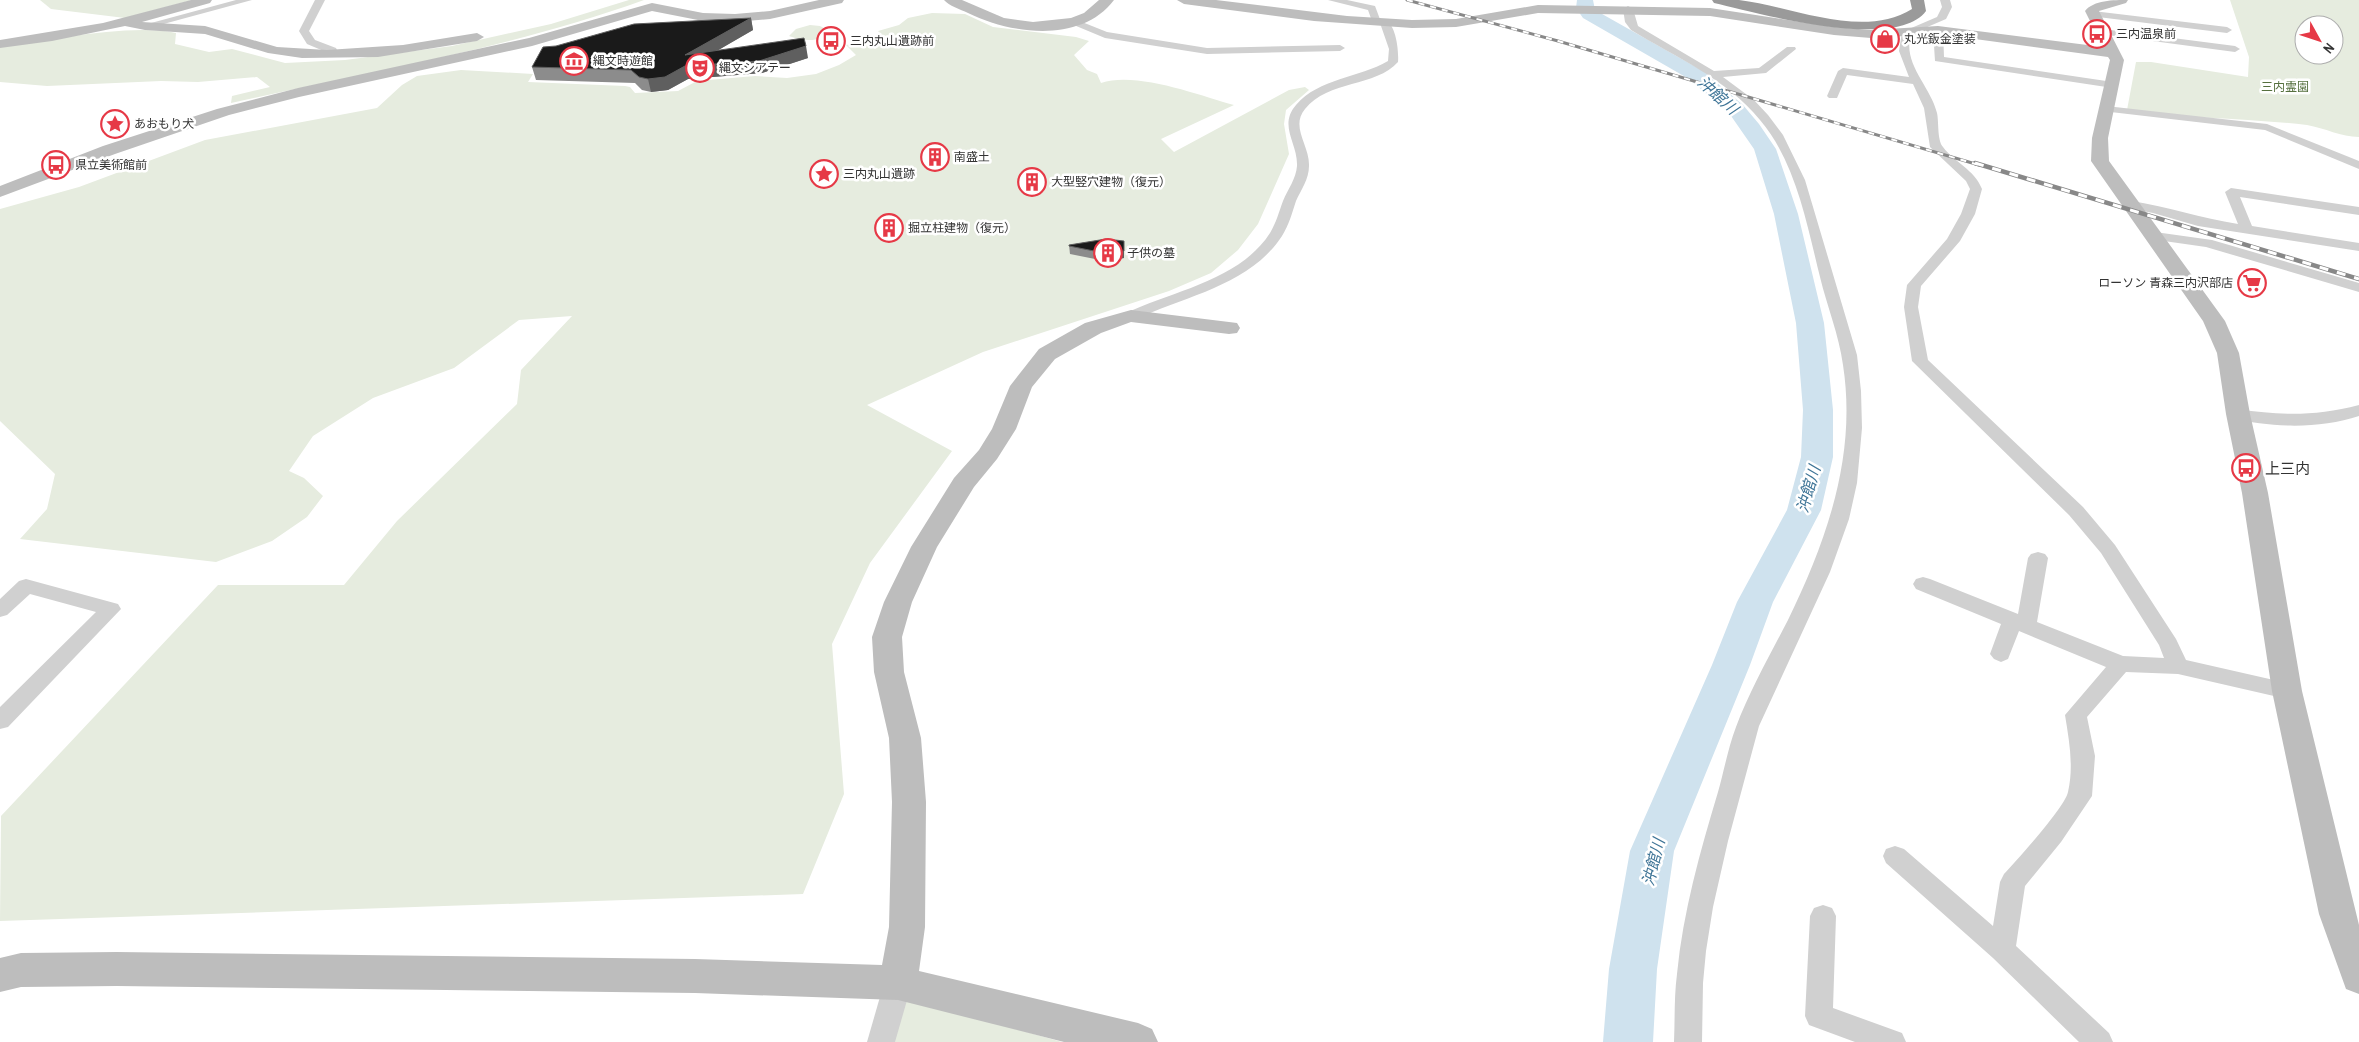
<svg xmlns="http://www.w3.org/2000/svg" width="2359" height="1042" font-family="'Archivo Narrow','Noto Sans JP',sans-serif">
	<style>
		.green { fill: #e6ecdf; fill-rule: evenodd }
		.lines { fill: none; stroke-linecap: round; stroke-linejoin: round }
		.river { fill: #cfe2ee; fill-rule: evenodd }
		.street { fill: #d0d0d0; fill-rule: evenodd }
		.secondary { fill: #bdbdbd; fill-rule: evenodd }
		.highway { fill: #9a9a9a; fill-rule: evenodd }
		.rail-far1-casing { stroke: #888; stroke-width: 3 }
		.rail-casing { stroke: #888; stroke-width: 4.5 }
		.rail-far1 { stroke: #fff; stroke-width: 2; stroke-dasharray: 6; stroke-linecap: butt }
		.rail { stroke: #fff; stroke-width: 3; stroke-dasharray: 9; stroke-linecap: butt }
		.wall { fill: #8c8c8c }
		.shaded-wall { fill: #5f5f5f }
		.building { fill: #1a1a1a; stroke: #5f5f5f }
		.labels { text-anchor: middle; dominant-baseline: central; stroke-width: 5; stroke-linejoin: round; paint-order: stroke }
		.far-poi-label { font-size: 12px; fill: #333; stroke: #fff; text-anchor: start }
		.far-park-label { font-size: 12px; fill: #56703f; stroke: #fff }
		.poi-label { font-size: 15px; fill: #333; stroke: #fff; text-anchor: start }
		.water-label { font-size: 16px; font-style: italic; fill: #3f7597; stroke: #fff }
	</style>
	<rect width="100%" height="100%" fill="#fff"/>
	<g class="green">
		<polygon points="40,0 192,0 125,18 51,9"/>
		<path d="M 629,0 L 644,0 C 510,48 369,72 231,103 L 232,96 L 270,87 L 257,77 L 198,82 L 161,81 L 47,86 L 0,82 L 0,47 C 49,41 129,23 176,33 L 175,44 L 209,52 L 232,49 L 285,63 L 345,60 L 452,46 L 551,24 Z"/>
		<path d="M 2230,0 L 2359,0 L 2359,137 C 2341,137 2325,128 2307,125 C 2247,118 2187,119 2127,110 L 2136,62 L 2151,62 L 2248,77 L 2249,57 ZM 2304,25 L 2334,25 L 2334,55 L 2304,55 Z"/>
		<path d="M 932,13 L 965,14 L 993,27 L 1076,37 L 1089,41 L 1074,55 L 1087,70 L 1097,74 L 1101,83 C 1136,71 1198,95 1234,105 L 1161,139 L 1174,152 L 1289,90 L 1305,87 L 1309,90 L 1286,110 L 1284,124 L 1289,154 L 1258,224 L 1238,250 L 1211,273 L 1169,291 L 983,352 L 867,405 L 952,451 L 870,563 L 832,644 L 844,794 L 803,894 L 0,921 L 1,816 L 218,585 L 344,585 L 397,521 L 517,404 L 521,370 L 572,316 L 519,320 L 454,368 L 373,398 L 313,436 L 289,471 L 304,478 L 323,496 L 307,517 L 272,541 L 216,562 L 20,539 L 47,509 L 55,474 L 0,421 L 0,209 L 79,187 L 205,140 L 377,108 L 402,85 L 417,76 L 461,70 L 533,74 L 528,82 L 625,86 L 630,87 L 635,93 L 678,91 L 697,81 L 755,76 L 787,78 L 816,74 L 839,65 L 856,55 L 846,45 L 884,38 L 878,31 L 899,25 L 908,18 Z"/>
		<path d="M 810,25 L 820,26 L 831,32 C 821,43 801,41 789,36 L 796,29 Z"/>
		<polygon points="905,998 1062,1042 893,1042"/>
	</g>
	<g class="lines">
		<polygon class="river" points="1577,0 1593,0 1595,10 1703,71 1743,105 1759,124 1776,149 1798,214 1824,323 1833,410 1833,457 1821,510 1773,602 1750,665 1674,851 1657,969 1653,1042 1603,1042 1609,969 1630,851 1712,665 1737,602 1787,510 1801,457 1803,410 1796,323 1774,214 1754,149 1729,113 1689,79 1583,18 1576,8"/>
		<g class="street">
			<polygon points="236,0 252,0 145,29 140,26"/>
			<polygon points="315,0 325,0 309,31 315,40 336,48 337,50 335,56 327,56 326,52 307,44 299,31"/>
			<path d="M 1328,0 L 1347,0 L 1375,6 L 1381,22 L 1385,20 C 1396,24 1399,51 1398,62 C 1376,87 1328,80 1305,109 C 1290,127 1310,146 1309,166 C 1309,179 1301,190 1296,201 C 1292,213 1289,225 1282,236 C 1250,285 1186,296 1136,319 L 1126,319 L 1123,316 L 1126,313 C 1173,291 1240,280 1270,233 C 1276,223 1279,212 1283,201 C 1288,189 1296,179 1297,166 C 1298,143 1278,126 1296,105 C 1319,78 1359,78 1388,61 L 1389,49 L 1380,23 L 1373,24 L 1368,10 Z"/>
			<path d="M 1940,0 L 1950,0 L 1952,7 L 1946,19 L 1911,34 C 1902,64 1930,85 1937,113 C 1939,122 1937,140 1943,147 C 1955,163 1974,169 1982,189 L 1975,214 L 1960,241 L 1921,286 L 1918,307 L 1928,360 L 2083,507 L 2115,545 L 2176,639 L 2186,660 L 2287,683 L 2295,685 L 2298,691 L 2295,697 L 2287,699 L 2178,674 L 2126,672 L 2087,717 L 2095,756 L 2092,796 L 2061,842 L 2025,886 L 2016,946 L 2109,1033 L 2113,1042 L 2079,1042 L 1993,958 L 1886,863 L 1883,856 L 1886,849 L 1895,846 L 1904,849 L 1993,926 L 2000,882 L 2004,874 C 2017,860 2065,807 2068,792 C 2074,766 2069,740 2065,715 L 2106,667 L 2019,631 L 2008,659 L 2001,662 L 1994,659 L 1990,654 L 2001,624 L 1916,589 L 1913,584 L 1916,579 L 1923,577 L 1930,579 L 2018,614 L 2028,558 L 2031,554 L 2038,552 L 2045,554 L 2048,558 L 2037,622 L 2123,656 L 2164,658 L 2159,645 L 2101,553 L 2069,515 L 1912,361 L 1904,307 L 1907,285 L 1947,239 L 1961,214 L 1970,189 L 1966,181 L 1930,147 L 1924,108 L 1913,84 L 1847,75 L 1837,98 L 1829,98 L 1827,96 L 1838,71 L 1843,68 L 1909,77 L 1899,51 L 1902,32 L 1937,17 L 1942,7 Z"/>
			<path d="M 1628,6 L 1633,9 L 1638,26 L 1714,71 L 1759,68 L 1787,47 L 1795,47 L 1796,49 L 1766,73 L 1723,77 L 1754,100 L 1768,115 L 1783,135 L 1805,180 L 1857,355 L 1861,391 L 1862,428 L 1857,483 L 1849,519 L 1830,572 L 1759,726 L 1728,841 L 1713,907 L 1706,951 L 1703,983 L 1702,1042 L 1674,1042 C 1675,1019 1674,997 1677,974 C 1683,912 1700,852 1718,792 C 1724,771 1728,748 1736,727 C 1750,690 1770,655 1788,620 C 1827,540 1857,455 1843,365 C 1839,335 1827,306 1820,277 C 1807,225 1796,162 1760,120 C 1727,79 1675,57 1631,30 L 1625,22 L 1623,9 Z"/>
			<polygon points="2093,11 2227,27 2232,30 2227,33 2090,16 2090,12"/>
			<polygon points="1072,18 1107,32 1207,48 1340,45 1345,48 1340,51 1207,54 1105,38 1069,23 1069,19"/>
			<polygon points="1938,27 1943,30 1944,57 2113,82 2118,85 2113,88 1935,61 1933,30"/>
			<polygon points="2103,29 2235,46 2240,49 2235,52 2100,34 2100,30"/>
			<polygon points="2106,106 2267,124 2359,161 2359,169 2265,130 2102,111 2100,109 2102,107"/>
			<path d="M 2231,188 L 2359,207 L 2359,215 L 2240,197 L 2252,226 L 2359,243 L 2359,251 L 2198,226 L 2153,213 L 2127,208 L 2125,205 L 2132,201 C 2168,207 2201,218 2238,224 L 2225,192 Z"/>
			<polygon points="2155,232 2212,240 2359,283 2359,292 2206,247 2150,239 2148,236 2150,233"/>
			<path d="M 2359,405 L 2359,416 C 2320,429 2272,428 2232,418 L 2230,414 L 2232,410 L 2238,409 C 2282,416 2316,416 2359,405 Z"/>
			<polygon points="26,579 118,604 121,609 8,727 0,729 0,707 96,612 30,594 7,615 0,617 0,599 19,581"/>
			<polygon points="1823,905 1832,908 1836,916 1833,1008 1902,1033 1906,1042 1855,1042 1809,1025 1805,1016 1810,916 1814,908"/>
			<polygon points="898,971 908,974 912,983 895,1042 867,1042 884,983 888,974"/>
		</g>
		<g class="secondary">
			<polygon points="191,0 212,0 210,3 142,22 205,26 277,47 327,50 403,45 477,33 484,37 477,41 378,57 302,58 268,53 205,34 145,30 125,26 52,41 0,48 0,40 103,23"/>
			<polygon points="819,0 844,0 842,3 770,19 735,22 703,21 652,11 532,46 299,97 229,115 115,154 0,197 0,186 103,146 217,109 298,88 529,38 652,3 703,13 735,14 770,11"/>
			<path d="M 944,0 L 962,0 L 1004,18 L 1033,22 L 1071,18 L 1084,13 L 1099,0 L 1114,0 C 1081,44 1010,34 968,13 C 960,9 949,6 944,0 Z"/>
			<path d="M 1177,0 L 1216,0 L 1347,16 L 1412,20 L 1456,19 L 1538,5 L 1710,8 L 1834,27 L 1871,30 L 1938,26 L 2103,47 L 2085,11 C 2094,0 2113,0 2128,0 L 2126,3 L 2099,11 L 2124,60 L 2108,138 L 2109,161 L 2225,321 L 2239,353 L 2250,414 L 2268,493 L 2302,691 L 2359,925 L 2359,994 L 2346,989 L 2319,914 L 2272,691 L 2242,493 L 2226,414 L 2217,353 L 2203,321 L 2091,161 L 2092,138 L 2110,60 L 2108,57 L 1938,34 L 1871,38 L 1834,35 L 1710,16 L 1538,13 L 1456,27 L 1412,28 L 1314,21 L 1184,4 Z"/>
			<polygon points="1131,310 1229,322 1237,323 1240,328 1237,333 1229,334 1131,322 1101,333 1055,359 1032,387 1016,429 997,459 974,487 937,547 912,602 902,637 904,672 921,738 926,802 925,927 919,971 1138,1023 1152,1029 1158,1042 1064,1042 898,1000 695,993 117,986 21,987 0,992 0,958 21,953 117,952 695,959 882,965 889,927 892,802 889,738 874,672 872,637 884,602 911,547 954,478 979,450 992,429 1010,386 1039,349 1085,323"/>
		</g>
		<path class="highway" d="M 1712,0 C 1721,0 1730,0 1739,0 C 1792,6 1862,40 1912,9 L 1910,0 L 1924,0 L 1926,11 C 1896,52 1757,13 1714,3 Z"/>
		<defs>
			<polyline id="rail-far1" points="1407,0 1558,41 1979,165"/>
			<polyline id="rail" points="1975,163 2359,279"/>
		</defs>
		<use href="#rail-far1" class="rail-far1-casing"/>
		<use href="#rail" class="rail-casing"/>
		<use href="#rail-far1" class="rail-far1"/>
		<use href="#rail" class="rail"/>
	</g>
	<g class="wall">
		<polygon points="751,18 753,30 718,50 808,58 762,73 688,79 668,90 651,92 642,90 635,83 536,80 532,67"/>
		<polygon points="1106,239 1124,258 1105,261 1070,254 1069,245"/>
	</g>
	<g class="shaded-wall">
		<polygon points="751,18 753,30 691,66 806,46 808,58 762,73 688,79 668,90 651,92 648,79 685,66 685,55"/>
		<polygon points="1124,241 1124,258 1105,261 1104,253"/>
	</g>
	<g class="building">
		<polygon points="751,18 685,55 804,38 806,46 759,61 685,66 665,77 648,79 639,77 631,70 532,67 543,47 556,46 634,24"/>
		<polygon points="1106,239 1124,241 1124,251 1104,253 1069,246 1069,245"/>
	</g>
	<defs>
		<symbol id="bus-ring" viewBox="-11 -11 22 22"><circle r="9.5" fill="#fff" stroke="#e63946" stroke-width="1.5"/><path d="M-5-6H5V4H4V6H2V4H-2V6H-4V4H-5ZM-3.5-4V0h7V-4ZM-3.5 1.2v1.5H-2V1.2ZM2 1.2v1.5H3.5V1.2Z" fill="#e63946"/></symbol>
		<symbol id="shop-ring" viewBox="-11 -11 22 22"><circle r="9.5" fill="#fff" stroke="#e63946" stroke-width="1.5"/><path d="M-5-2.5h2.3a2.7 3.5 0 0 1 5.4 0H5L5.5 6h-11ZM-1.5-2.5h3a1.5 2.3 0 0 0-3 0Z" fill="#e63946"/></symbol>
		<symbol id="museum-ring" viewBox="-11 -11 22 22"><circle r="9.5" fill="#fff" stroke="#e63946" stroke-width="1.5"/><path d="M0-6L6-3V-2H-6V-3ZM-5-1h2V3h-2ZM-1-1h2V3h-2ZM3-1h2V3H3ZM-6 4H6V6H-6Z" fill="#e63946"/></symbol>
		<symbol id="theatre-ring" viewBox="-11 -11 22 22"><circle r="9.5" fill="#fff" stroke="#e63946" stroke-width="1.5"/><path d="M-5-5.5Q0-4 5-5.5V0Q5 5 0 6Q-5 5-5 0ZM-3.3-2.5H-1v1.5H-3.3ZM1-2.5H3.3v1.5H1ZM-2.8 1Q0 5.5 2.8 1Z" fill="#e63946"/></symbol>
		<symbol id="sight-ring" viewBox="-11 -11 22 22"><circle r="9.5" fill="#fff" stroke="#e63946" stroke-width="1.5"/><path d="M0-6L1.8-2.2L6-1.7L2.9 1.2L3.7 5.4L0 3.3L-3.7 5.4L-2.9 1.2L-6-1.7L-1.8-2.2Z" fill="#e63946"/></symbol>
		<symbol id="building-ring" viewBox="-11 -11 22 22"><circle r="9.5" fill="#fff" stroke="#e63946" stroke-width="1.5"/><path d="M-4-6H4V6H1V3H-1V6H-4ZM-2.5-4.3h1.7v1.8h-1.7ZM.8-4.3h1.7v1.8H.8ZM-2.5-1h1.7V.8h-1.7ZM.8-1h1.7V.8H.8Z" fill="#e63946"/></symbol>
		<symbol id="supermarket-ring" viewBox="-11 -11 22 22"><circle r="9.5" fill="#fff" stroke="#e63946" stroke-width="1.5"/><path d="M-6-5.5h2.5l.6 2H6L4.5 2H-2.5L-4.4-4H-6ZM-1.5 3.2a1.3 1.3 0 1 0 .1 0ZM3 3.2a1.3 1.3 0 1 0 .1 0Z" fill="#e63946"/></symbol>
	</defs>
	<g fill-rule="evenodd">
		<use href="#bus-ring" x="2081" y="18" width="32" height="32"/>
		<use href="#shop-ring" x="1869" y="23" width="32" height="32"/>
		<use href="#bus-ring" x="815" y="25" width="32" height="32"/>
		<use href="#museum-ring" x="558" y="45" width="32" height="32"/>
		<use href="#theatre-ring" x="684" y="52" width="32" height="32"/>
		<use href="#sight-ring" x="99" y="108" width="32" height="32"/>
		<use href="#building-ring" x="919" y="141" width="32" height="32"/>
		<use href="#bus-ring" x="40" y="149" width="32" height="32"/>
		<use href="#sight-ring" x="808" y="158" width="32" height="32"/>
		<use href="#building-ring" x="1016" y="166" width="32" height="32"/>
		<use href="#building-ring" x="873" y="212" width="32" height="32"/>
		<use href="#building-ring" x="1092" y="237" width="32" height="32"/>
		<use href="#supermarket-ring" x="2236" y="267" width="32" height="32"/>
		<use href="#bus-ring" x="2230" y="452" width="32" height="32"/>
	</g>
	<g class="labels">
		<g class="far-poi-label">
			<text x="2116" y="34">三内温泉前</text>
			<text x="1904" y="39">丸光鈑金塗装</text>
			<text x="850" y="41">三内丸山遺跡前</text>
			<text x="593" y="61">縄文時遊館</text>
			<text x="719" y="68">縄文シアテー</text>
			<text x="134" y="124">あおもり犬</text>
			<text x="954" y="157">南盛土</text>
			<text x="75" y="165">県立美術館前</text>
			<text x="843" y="174">三内丸山遺跡</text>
			<text x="1051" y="182">大型竪穴建物（復元）</text>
			<text x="908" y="228">掘立柱建物（復元）</text>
			<text x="1127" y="253">子供の墓</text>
			<text x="2233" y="283" text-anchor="end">ローソン 青森三内沢部店</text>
		</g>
		<g class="far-park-label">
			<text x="2285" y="87">三内霊園</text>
		</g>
		<g class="poi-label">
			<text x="2265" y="468">上三内</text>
		</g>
		<g class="water-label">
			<text transform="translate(1718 95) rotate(42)">沖館川</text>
			<text transform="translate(1808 489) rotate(-74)">沖館川</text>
			<text transform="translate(1653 862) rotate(-76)">沖館川</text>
		</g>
	</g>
	<g transform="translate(2319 40) rotate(130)"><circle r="24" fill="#ffffff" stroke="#adadad"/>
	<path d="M0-4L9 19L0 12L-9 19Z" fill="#e63946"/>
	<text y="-8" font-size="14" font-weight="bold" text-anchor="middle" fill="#333333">N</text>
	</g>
</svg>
